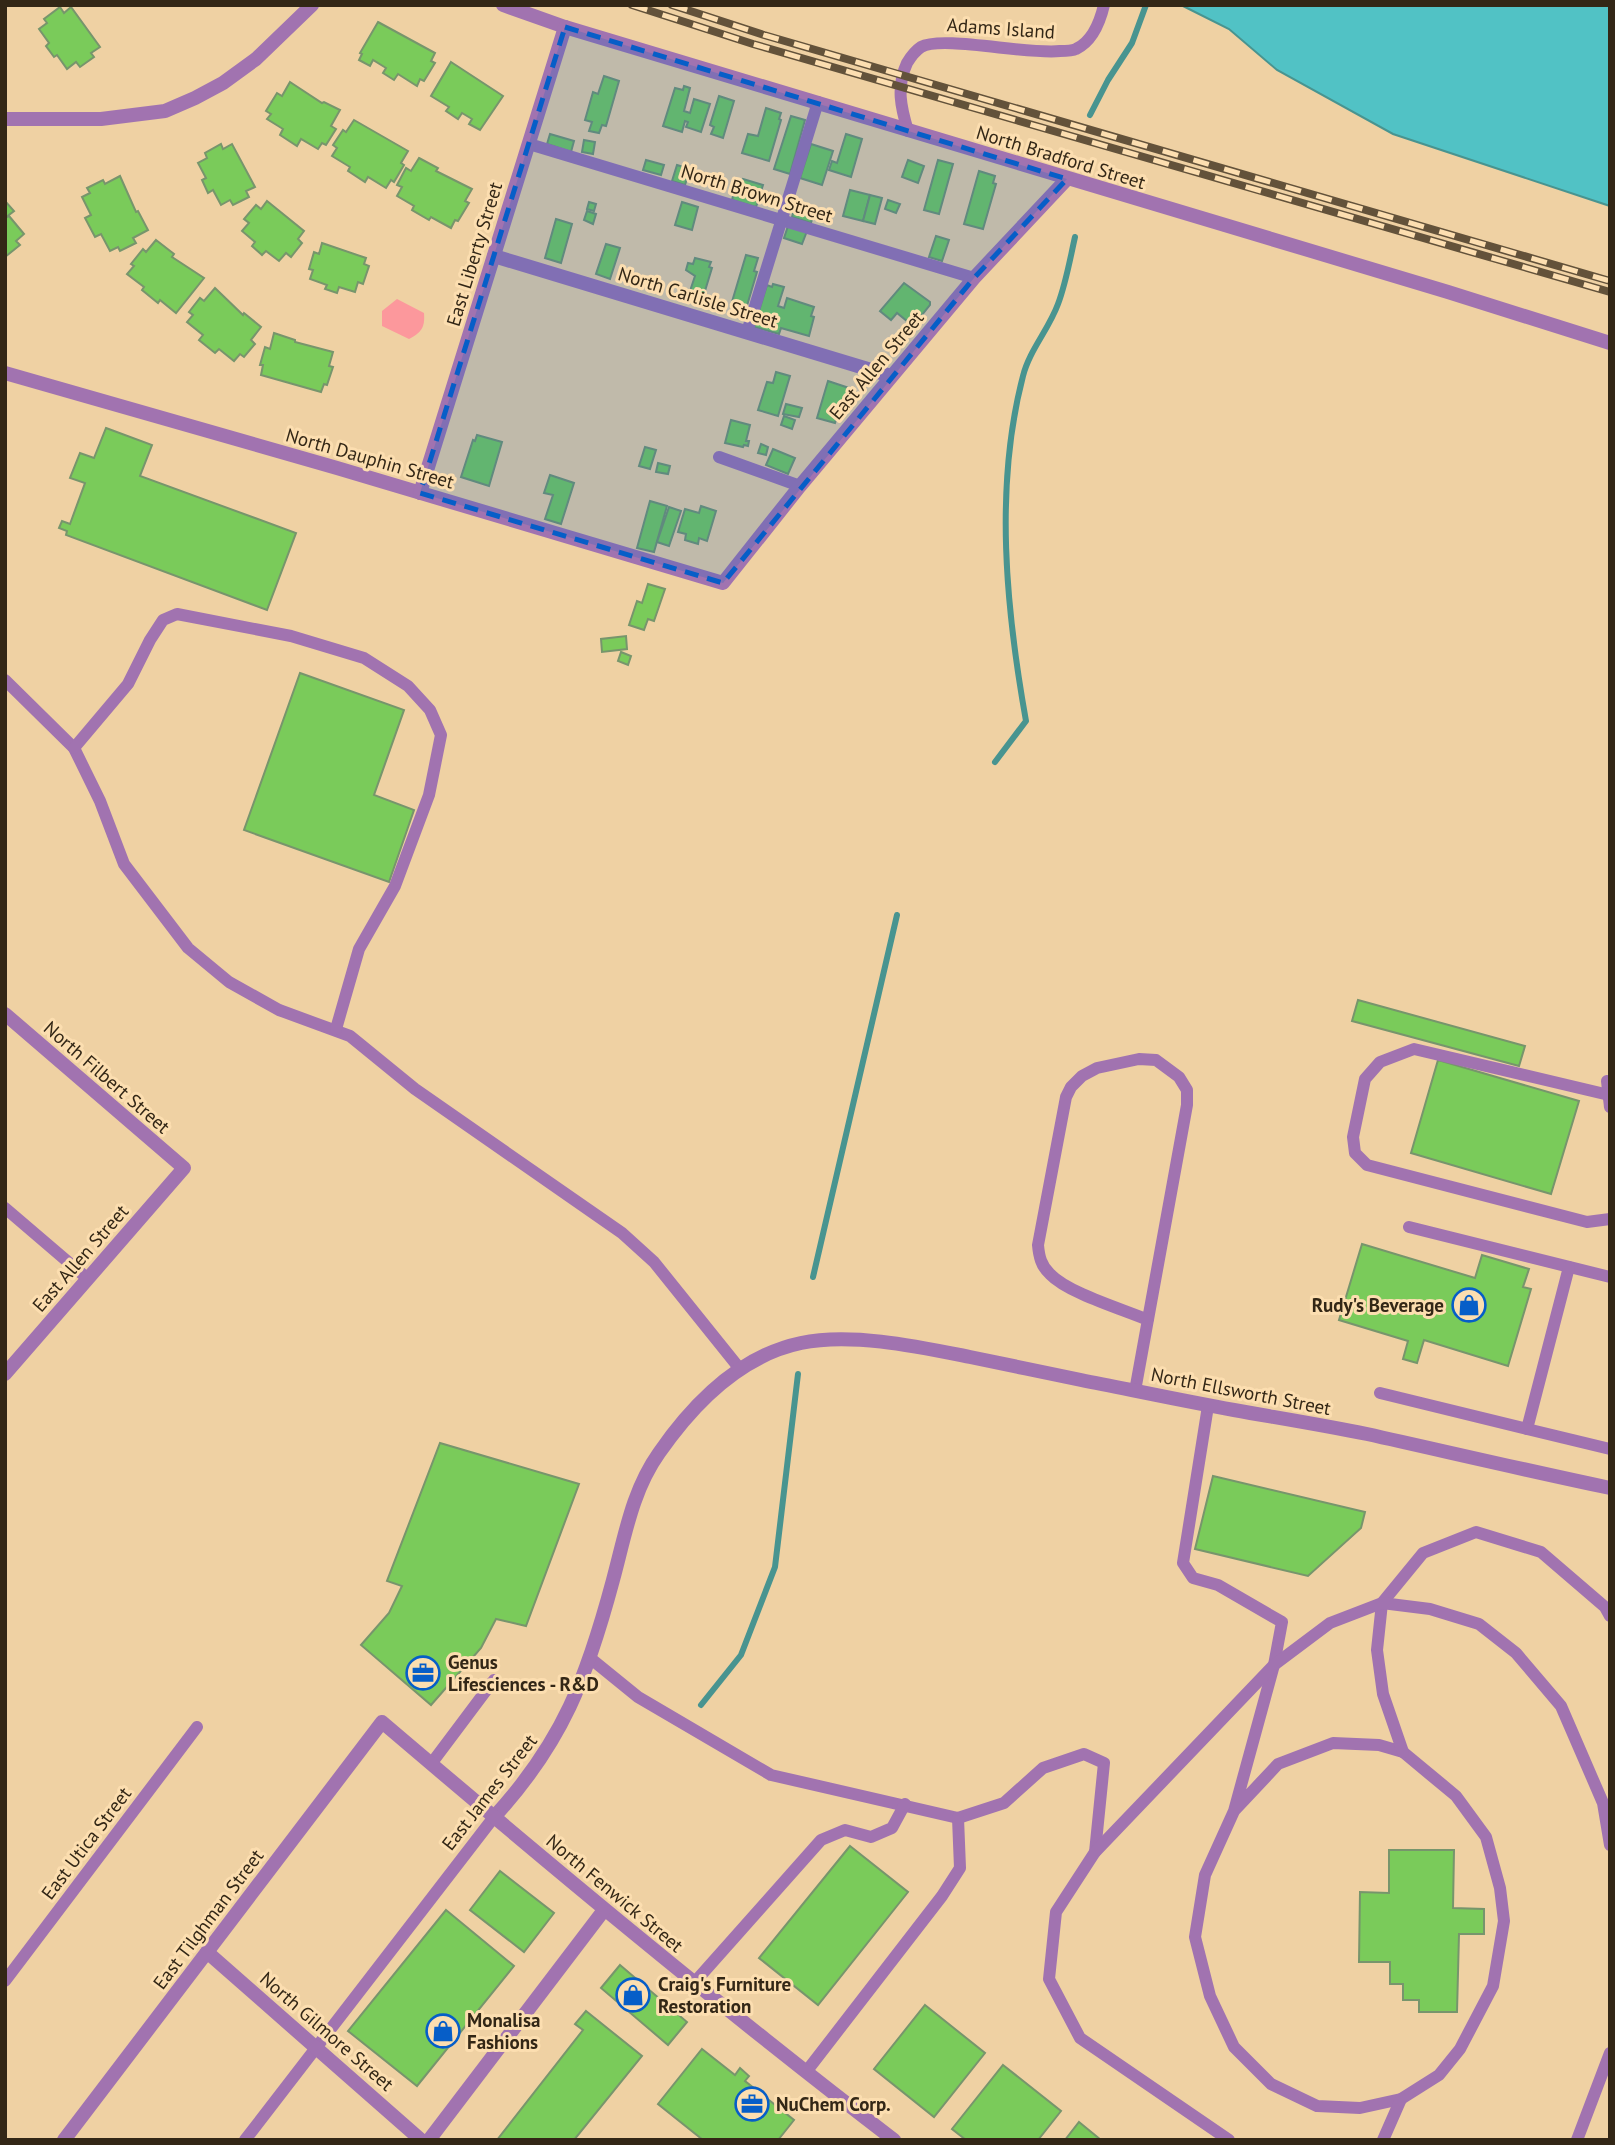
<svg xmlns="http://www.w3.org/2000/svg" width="1615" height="2145" font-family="'PT Sans',sans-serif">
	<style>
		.green { fill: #fc989c }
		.water { fill: #51c2c5; stroke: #489490; stroke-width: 2 }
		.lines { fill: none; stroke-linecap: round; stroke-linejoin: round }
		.stream { stroke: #489490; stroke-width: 6 }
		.building { fill: #7acb5a; stroke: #77956c; stroke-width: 2 }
		.service { stroke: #a173b0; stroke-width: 12 }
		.minor { stroke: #a173b0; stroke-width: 14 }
		.rail-casing { stroke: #63523a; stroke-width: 8 }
		.rail { stroke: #fcdeb0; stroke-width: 5; stroke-dasharray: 16; stroke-linecap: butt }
		.marked { fill: #065ec8; fill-opacity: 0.2; stroke: #065ec8; stroke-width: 5; stroke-dasharray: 14 9; stroke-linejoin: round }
		.labels { text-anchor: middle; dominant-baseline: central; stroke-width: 6; stroke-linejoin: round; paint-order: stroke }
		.street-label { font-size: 19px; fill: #332716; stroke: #fcdeb0 }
		.poi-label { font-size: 19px; font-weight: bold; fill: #332716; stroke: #fcdeb0; text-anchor: start }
	</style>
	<rect width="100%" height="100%" fill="#efd1a3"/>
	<path class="green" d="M 397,299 L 424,313 C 425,327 422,332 409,339 L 382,326 L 382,311 Z"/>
	<polygon class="water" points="1181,5 1610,5 1610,206 1393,134 1277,70 1229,29"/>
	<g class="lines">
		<g class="stream">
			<polyline points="1090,115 1108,80 1132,43 1146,5"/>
			<path d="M 995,762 L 1026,721 C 1006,609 994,487 1023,376 C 1029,351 1049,329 1058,304 C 1066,283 1070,259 1075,237"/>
			<polyline points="813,1277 897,915"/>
			<polyline points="701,1705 741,1655 775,1567 798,1374"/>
		</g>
	</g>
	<g class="building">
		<polygon points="60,7 64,13 71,7 100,47 91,53 94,57 80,67 76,62 67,69 57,55 54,57 46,46 49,43 39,29 47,23 44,19"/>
		<polygon points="378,22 435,53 431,61 435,63 424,81 420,79 417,86 398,74 394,80 383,73 386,68 373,60 370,66 359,60 362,54 360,53"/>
		<polygon points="451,62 503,96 480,130 469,124 472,119 462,113 458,119 446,111 449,107 431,96"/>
		<polygon points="604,76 619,81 606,126 602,125 599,133 589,131 592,122 585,120 593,92 598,94"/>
		<polygon points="290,82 322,103 324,102 340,110 331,126 336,129 326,145 322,143 318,149 301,139 297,146 280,135 283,129 267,119 271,114 266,111 277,93 282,96"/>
		<polygon points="684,86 690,88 684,111 690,113 694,99 710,104 701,132 686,127 688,122 685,121 682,132 663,126 675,88 683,90"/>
		<polygon points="719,96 734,101 723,138 711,134 714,127 710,125"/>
		<polygon points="766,108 781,113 779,119 781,120 769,161 742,153 748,134 758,136"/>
		<polygon points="791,116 805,120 790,174 774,169"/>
		<polygon points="354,120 408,151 401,163 404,165 394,182 391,180 386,188 368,177 365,182 348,171 350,167 332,156 337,148 333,145 343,130 346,132"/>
		<polygon points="550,134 574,141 571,152 547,144"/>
		<polygon points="846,134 862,139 851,177 829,170 832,161 837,163"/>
		<polygon points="584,140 595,142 593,154 582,152"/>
		<polygon points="221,144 223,149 232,144 255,187 246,191 249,197 233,205 230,200 221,205 213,190 208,193 202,180 206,178 198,163 207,158 205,153"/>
		<polygon points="811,144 833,151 822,185 800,178"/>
		<polygon points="419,158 438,168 436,171 472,189 465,201 469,203 458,221 455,220 451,228 431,217 429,220 412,210 414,206 397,196 402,187 397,185 406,168 411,171"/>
		<polygon points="646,160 664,165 661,175 643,170"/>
		<polygon points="908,160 924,166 918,183 902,177"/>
		<polygon points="938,160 953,164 939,214 924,210"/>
		<polygon points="677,165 690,169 685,185 672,181"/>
		<polygon points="979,171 995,176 993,183 996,184 983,229 964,224"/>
		<polygon points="120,176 136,212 138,211 148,230 133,238 136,243 120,251 118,247 110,251 101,234 95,237 85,218 91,215 82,197 90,193 87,188 103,180 105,184"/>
		<polygon points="716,178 723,181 720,189 713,186"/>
		<polygon points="743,179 763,185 756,207 732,200 734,192 738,193"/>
		<polygon points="850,190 870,195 863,221 843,216"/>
		<polygon points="870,195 882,198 875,224 863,221"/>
		<polygon points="888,200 900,204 896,213 885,209"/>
		<polygon points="5,201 14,211 5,218"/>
		<polygon points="267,201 304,231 298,239 302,243 291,257 286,253 279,261 266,251 262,255 252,246 255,242 242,231 249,223 244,219 256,205 261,209"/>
		<polygon points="589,202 596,204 594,211 587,209"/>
		<polygon points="682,202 698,207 692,230 675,225"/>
		<polygon points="795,206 814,212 811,223 792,217"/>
		<polygon points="587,211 596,214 593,224 584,220"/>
		<polygon points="9,216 24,234 16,241 20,245 5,257 5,218"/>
		<polygon points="556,219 572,224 561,263 545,258"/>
		<polygon points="788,226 807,231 802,244 784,238"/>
		<polygon points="936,236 949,240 942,261 929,257"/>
		<polygon points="156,240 174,254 172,257 204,278 176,313 160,300 158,303 142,290 144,287 127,274 134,266 131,264 143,249 146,252"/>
		<polygon points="322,243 366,258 364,264 369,266 363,284 358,282 355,292 339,287 337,293 325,289 327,285 310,279 313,270 309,269 314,252 319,254"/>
		<polygon points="606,244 620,248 610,279 596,274"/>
		<polygon points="746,255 758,258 754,271 757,272 746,309 731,305"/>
		<polygon points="695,258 711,262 709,267 712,268 701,304 687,300 695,276 686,270 688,263 693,264"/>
		<polygon points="904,283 930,302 930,305 913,326 897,313 891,320 880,311"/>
		<polygon points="773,284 784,287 778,306 784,308 787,298 814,307 811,316 814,317 809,336 781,328 779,334 754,327 767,285 772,287"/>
		<polygon points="215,288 243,315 244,313 261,327 251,340 255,344 244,357 240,354 234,361 219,349 215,353 199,340 203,335 187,322 193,315 189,312 200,298 204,301"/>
		<polygon points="274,333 295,340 295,342 333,352 329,366 333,367 327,385 324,384 321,392 261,375 263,365 260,365 265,347 270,349"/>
		<polygon points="776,372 790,376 778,416 758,410 767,382 773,383"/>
		<polygon points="828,381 849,388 841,419 837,417 835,423 817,418"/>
		<polygon points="786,404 802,408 799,417 783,414"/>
		<polygon points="784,416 795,420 792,429 781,425"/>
		<polygon points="731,420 750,425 746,441 749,441 748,446 744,445 743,447 725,443"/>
		<polygon points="106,428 152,445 140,476 296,533 267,610 66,535 67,531 59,528 62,521 70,524 85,483 70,478 80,453 94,458"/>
		<polygon points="477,435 502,442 489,486 461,477 473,440 475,441"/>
		<polygon points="761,444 768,447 766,455 758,453"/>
		<polygon points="645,447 656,450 650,469 639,466"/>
		<polygon points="773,449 795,458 788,474 766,465"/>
		<polygon points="658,463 670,466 668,474 656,472"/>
		<polygon points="550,475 574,483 561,524 545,519 553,495 544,493"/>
		<polygon points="650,501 667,506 654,552 637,548"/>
		<polygon points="701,506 716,511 707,541 699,538 698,544 685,540 686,534 678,532 685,509 699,513"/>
		<polygon points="669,507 681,511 669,546 657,542"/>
		<polygon points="648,584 665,589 654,621 648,619 644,630 629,625 637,601 642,603"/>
		<polygon points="626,636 627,649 602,652 601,639"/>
		<polygon points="621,652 631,656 628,665 618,661"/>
		<polygon points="300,673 404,710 374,795 414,810 389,882 244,830"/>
		<polygon points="1358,1000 1525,1046 1519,1066 1352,1021"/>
		<polygon points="1438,1060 1579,1101 1551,1194 1411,1153"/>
		<polygon points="1362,1244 1475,1278 1482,1255 1529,1269 1523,1287 1531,1289 1508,1366 1424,1340 1417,1363 1403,1359 1408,1341 1339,1320"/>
		<polygon points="440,1443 579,1484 526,1626 496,1619 481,1648 431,1705 361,1645 389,1613 402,1586 387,1581"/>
		<polygon points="1213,1476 1365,1512 1361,1528 1308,1576 1195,1549"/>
		<polygon points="850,1846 908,1892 818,2005 759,1958"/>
		<polygon points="1389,1850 1454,1850 1453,1908 1484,1909 1484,1934 1459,1934 1457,2012 1419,2012 1419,2000 1403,2000 1403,1984 1390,1984 1390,1962 1359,1962 1360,1892 1389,1893"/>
		<polygon points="500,1871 554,1913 524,1952 470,1910"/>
		<polygon points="446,1910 514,1966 417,2086 348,2031"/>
		<polygon points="620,1965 687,2022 668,2045 601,1988"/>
		<polygon points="925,2005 985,2053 934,2117 874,2069"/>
		<polygon points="586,2011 642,2056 574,2140 497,2140 583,2030 575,2024"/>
		<polygon points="702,2049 735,2075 740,2068 749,2076 745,2081 794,2120 778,2140 703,2140 658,2104"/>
		<polygon points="1003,2065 1061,2111 1038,2140 966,2140 952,2129"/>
		<polygon points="1079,2122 1101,2140 1065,2140"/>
	</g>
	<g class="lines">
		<g class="service">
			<path d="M 908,131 C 901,108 896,87 907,63 C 910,58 915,51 921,47 C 942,35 1027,55 1060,51 C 1064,51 1072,51 1076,49 C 1093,41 1100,22 1104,5"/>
			<polyline points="529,144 974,278"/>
			<polyline points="747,332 818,102"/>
			<polyline points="719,457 800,486"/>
			<polyline points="5,680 74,748 100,801 124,864 188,948 229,982 279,1010 350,1036 415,1089 622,1233 654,1262 740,1369"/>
			<polyline points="74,748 128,684 150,640 163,620 177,614 291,636 364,658 408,686 430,710 441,735 429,795 395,886 359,949 336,1029"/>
			<polyline points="1607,1081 1610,1107"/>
			<polyline points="1609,1095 1414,1049 1380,1062 1365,1079 1353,1137 1355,1153 1367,1165 1587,1222 1610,1219"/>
			<polyline points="5,1208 88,1279"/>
			<polyline points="1409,1227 1610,1277"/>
			<polyline points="1569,1267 1527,1429 1610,1449"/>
			<path d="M 1135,1391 L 1187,1105 L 1187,1090 L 1179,1077 L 1156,1060 L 1139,1059 L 1097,1068 L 1082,1076 L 1071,1087 L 1066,1097 L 1038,1245 C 1039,1256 1041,1266 1050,1274 C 1068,1293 1122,1309 1148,1320"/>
			<polyline points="1380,1393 1527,1429"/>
			<polyline points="1208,1406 1183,1563 1193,1578 1218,1585 1282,1622 1274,1665 1234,1811 1205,1875 1195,1937 1210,1996 1234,2047 1271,2084 1317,2106 1360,2108 1401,2099 1439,2075 1460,2049 1493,1986 1504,1921 1500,1888 1486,1837 1456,1796 1403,1752 1379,1745 1333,1743 1278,1764 1234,1811"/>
			<polyline points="590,1658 638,1697 771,1775 958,1818 1004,1803 1043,1768 1084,1754 1104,1763 1095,1852"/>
			<polyline points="1403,1752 1383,1694 1377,1650 1382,1603 1423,1553 1476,1532 1541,1552 1605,1607 1610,1616"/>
			<polyline points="431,1764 494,1680"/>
			<polyline points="5,1981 197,1727"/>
			<polyline points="694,1983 821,1840 845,1830 871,1837 892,1828 905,1804"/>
			<polyline points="806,2072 942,1896 960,1868 958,1818"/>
			<polyline points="245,2140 494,1817"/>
			<polyline points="1229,2140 1080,2038 1049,1979 1056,1912 1095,1852 1274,1665 1330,1623 1382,1603 1430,1609 1479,1624 1516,1653 1561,1706 1603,1803 1610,1845"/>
			<polyline points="1383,2140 1401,2099"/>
			<polyline points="1577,2140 1610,2053"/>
		</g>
		<g class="minor">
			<polyline points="503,5 565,27 1448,292 1610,343"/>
			<polyline points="5,119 101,119 165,111 195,98 223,83 256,59 312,5"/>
			<polyline points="494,256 891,376"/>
			<polyline points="5,373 337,468 723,583 800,486 974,278 1067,179"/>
			<polyline points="420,493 565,27"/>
			<polyline points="5,1014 184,1168 5,1374"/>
			<path d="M 494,1817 C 563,1742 587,1677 613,1580 C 625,1536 632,1491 659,1453 C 693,1404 739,1356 801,1343 C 851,1332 920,1347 970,1357 C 1007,1365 1044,1372 1081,1380 C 1132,1390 1183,1401 1234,1410 C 1279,1418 1323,1425 1367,1434 C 1448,1452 1529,1471 1610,1488"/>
			<polyline points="207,1952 421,2140"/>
			<path d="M 64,2140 L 382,1722 C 550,1865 719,2006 894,2140"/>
			<polyline points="429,2140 604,1910"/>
		</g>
		<defs>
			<g id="rail">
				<polyline points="632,5 753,44 1610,292"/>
				<polyline points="672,5 764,35 1610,281"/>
			</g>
		</defs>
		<use href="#rail" class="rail-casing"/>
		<use href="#rail" class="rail"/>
	</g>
	<path class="marked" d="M 565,27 L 1067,179 L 974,278 L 723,583 L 420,493 Z"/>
	<defs>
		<symbol id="shop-ring" viewBox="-11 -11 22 22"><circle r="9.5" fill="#fcdeb0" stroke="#065ec8" stroke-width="1.5"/><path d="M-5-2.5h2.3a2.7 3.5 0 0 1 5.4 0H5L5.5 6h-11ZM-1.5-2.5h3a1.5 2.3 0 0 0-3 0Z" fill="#065ec8"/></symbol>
		<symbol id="office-ring" viewBox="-11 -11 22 22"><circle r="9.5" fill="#fcdeb0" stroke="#065ec8" stroke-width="1.5"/><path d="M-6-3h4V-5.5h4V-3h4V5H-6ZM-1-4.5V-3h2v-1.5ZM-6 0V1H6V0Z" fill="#065ec8"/></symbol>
	</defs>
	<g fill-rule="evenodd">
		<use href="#shop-ring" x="1450" y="1286" width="38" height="38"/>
		<use href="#office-ring" x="404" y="1654" width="38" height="38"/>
		<use href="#shop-ring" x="614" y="1976" width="38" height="38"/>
		<use href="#shop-ring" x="424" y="2012" width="38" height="38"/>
		<use href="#office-ring" x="733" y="2085" width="38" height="38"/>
	</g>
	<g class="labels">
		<g class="street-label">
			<text transform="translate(1001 28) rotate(4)">Adams Island</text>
			<text transform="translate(1061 157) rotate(17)">North Bradford Street</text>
			<text transform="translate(757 193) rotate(17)">North Brown Street</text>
			<text transform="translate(474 254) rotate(-73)">East Liberty Street</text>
			<text transform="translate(698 297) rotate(17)">North Carlisle Street</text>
			<text transform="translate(876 365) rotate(-50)">East Allen Street</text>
			<text transform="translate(370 458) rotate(16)">North Dauphin Street</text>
			<text transform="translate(107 1077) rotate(41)">North Filbert Street</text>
			<text transform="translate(80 1258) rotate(-49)">East Allen Street</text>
			<text transform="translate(1241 1391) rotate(11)">North Ellsworth Street</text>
			<text transform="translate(489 1792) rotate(-52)">East James Street</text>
			<text transform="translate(86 1843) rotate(-53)">East Utica Street</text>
			<text transform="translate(615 1893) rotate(40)">North Fenwick Street</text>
			<text transform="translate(208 1919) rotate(-53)">East Tilghman Street</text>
			<text transform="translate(327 2031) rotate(41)">North Gilmore Street</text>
		</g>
		<g class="poi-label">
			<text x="1444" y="1305" text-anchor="end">Rudy's Beverage</text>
			<text x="448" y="1662">Genus<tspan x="448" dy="22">Lifesciences - R&amp;D</tspan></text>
			<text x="658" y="1984">Craig's Furniture<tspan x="658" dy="22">Restoration</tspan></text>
			<text x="467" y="2020">Monalisa<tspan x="467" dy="22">Fashions</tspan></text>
			<text x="776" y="2104">NuChem Corp.</text>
		</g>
	</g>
	<rect width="1615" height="2145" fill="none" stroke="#332716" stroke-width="14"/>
</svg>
